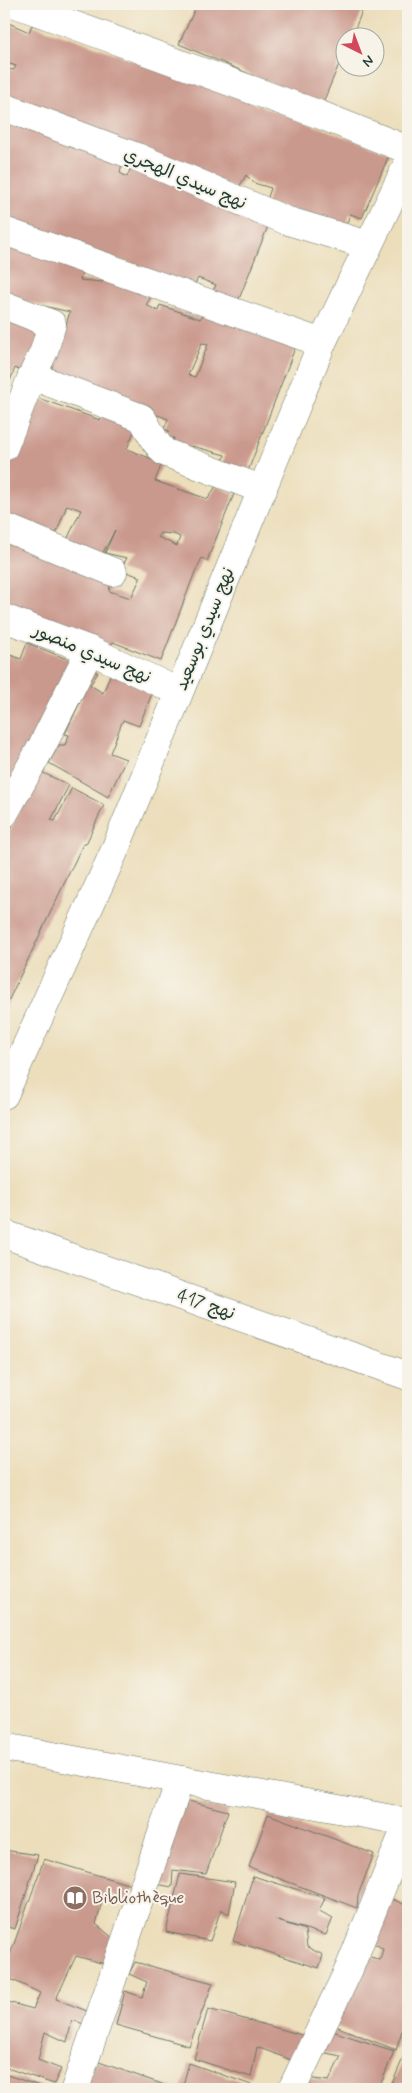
<svg xmlns="http://www.w3.org/2000/svg" width="412" height="2093" font-family="Mynerve,'Playpen Sans Arabic',sans-serif">
	<style>
		.building { fill: #ca998d; fill-rule: evenodd }
		.lines { fill: none; stroke-linecap: round; stroke-linejoin: round }
		.minor-casing { stroke: #677563; stroke-width: 29 }
		.minor { stroke: #fff; stroke-width: 28 }
		.labels { text-anchor: middle; dominant-baseline: central; stroke-width: 4; stroke-linejoin: round; paint-order: stroke }
		.street-label { font-size: 18px; fill: #1f3d34; stroke: #f7f3e8 }
		.education-label { font-size: 18px; fill: #785e54; stroke: #f7f3e8; text-anchor: start }
	</style>
	<rect width="100%" height="100%" fill="#f7f3e8"/>
	<filter id="ink" filterUnits="userSpaceOnUse"><feTurbulence type="fractalNoise" baseFrequency=".02" numOctaves="2"/><feDisplacementMap in="SourceGraphic" scale="10" xChannelSelector="R" yChannelSelector="G"/><feConvolveMatrix kernelMatrix="1 2 1 2 8 2 1 2 1" color-interpolation-filters="sRGB"/></filter>
	<filter id="wash" filterUnits="userSpaceOnUse"><feTurbulence type="fractalNoise" baseFrequency=".0096" numOctaves="4" result="noise"/><feDisplacementMap in="SourceGraphic" scale="20" xChannelSelector="R" yChannelSelector="G"/><feGaussianBlur stdDeviation="1.12" result="paint"/><feColorMatrix in="noise" values="0 0 0 0 0 0 0 0 0 0 0 0 0 0 0 0 0 1.4 0 .05"/><feComposite in="paint" operator="in"/></filter>
	<g filter="url(#wash)">
		<rect width="100%" height="100%" fill="#ecdebb"/>
		<g id="blocks">
			<g class="building">
				<polygon points="197,4 365,4 351,38 344,38 344,52 322,105 179,44"/>
				<polygon points="4,21 29,32 32,25 75,39 390,153 362,218 350,214 346,226 266,203 271,188 254,183 246,175 238,189 4,101 4,68 14,70 16,66 4,62"/>
				<polygon points="13,122 123,158 120,173 127,177 132,165 270,221 237,304 211,295 216,285 198,278 194,286 4,220 4,124 9,125"/>
				<path d="M 4,242 L 84,265 L 80,280 L 103,282 L 107,273 L 153,294 L 146,305 L 158,311 L 160,305 L 200,319 L 206,311 L 295,348 L 248,471 L 222,465 L 225,455 L 192,446 L 190,453 L 170,450 L 174,438 L 165,439 L 169,431 L 164,429 L 168,419 L 53,375 L 52,366 L 70,312 L 4,297 ZM 202,343 L 208,344 L 195,377 L 188,375 Z"/>
				<polygon points="4,315 42,329 26,374 15,368 4,396"/>
				<path d="M 35,397 L 100,420 L 102,415 L 136,426 L 127,449 L 162,463 L 155,481 L 208,499 L 216,486 L 234,494 L 207,561 L 202,558 L 195,572 L 161,661 L 113,642 L 109,648 L 4,612 L 4,532 L 111,580 L 109,591 L 131,598 L 141,577 L 120,570 L 127,558 L 105,553 L 115,530 L 100,558 L 66,542 L 81,510 L 67,505 L 53,542 L 4,521 L 4,467 ZM 160,533 L 174,534 L 180,537 L 177,546 L 158,537 Z"/>
				<polygon points="27,643 72,661 12,782 4,779 4,666 8,654 21,659"/>
				<polygon points="87,668 98,673 90,685 103,693 111,673 153,691 139,726 123,720 110,753 126,759 108,797 49,763 59,745 65,745 69,735 65,734 83,696 76,693"/>
				<polygon points="37,770 69,785 51,820 55,821 72,788 104,805 86,844 83,844 4,1010 4,845"/>
				<polygon points="4,1775 8,1777 4,1789"/>
				<polygon points="181,1799 228,1811 206,1874 173,1870 172,1887 151,1883"/>
				<polygon points="268,1814 374,1854 358,1895 357,1908 249,1867"/>
				<polygon points="4,1850 38,1855 15,1929 7,1927 4,1936"/>
				<polygon points="44,1859 134,1886 127,1902 105,1891 96,1924 113,1938 105,1964 76,1956 56,1999 87,2011 84,2024 72,2020 67,2042 45,2032 38,2060 61,2069 54,2084 4,2067 4,2001 33,2009 40,1993 4,1976 4,1972"/>
				<polygon points="180,1874 235,1882 229,1914 221,1909 210,1941 166,1932"/>
				<polygon points="253,1876 325,1898 319,1911 333,1918 326,1935 275,1920 305,1930 307,1947 323,1955 319,1968 233,1941"/>
				<polygon points="390,1898 408,1906 408,2011 396,2050 328,2023 362,1954 380,1960 383,1949 372,1942 377,1927 381,1925"/>
				<polygon points="135,1962 213,1983 189,2046 116,2025 125,1991 142,1997 147,1982 129,1974"/>
				<polygon points="208,2009 302,2035 294,2061 257,2047 251,2077 194,2059"/>
				<polygon points="326,2029 394,2051 379,2089 301,2089 306,2078 329,2081 341,2056 316,2051"/>
				<polygon points="404,2056 408,2058 408,2089 391,2086"/>
				<polygon points="96,2061 176,2089 84,2089"/>
				<polygon points="189,2063 263,2089 182,2089"/>
				<polygon points="4,2074 49,2089 4,2089"/>
			</g>
		</g>
	</g>
	<g filter="url(#ink)">
		<use href="#blocks" fill-opacity="0" stroke="#677563" stroke-width="1"/>
		<g class="lines">
			<defs>
				<g id="minor">
					<polyline points="16,4 318,114 408,150"/>
					<polyline points="4,107 137,157 285,220 368,245"/>
					<polyline points="4,231 322,343"/>
					<polyline points="4,305 52,324 44,351 32,376 4,447"/>
					<polyline points="32,376 142,418 155,441 164,452 263,490"/>
					<polyline points="4,527 113,572"/>
					<polyline points="4,618 90,650 179,692"/>
					<polyline points="4,814 42,746 90,650"/>
					<polyline points="4,1095 114,852 322,343 408,163"/>
					<polyline points="4,1234 408,1376"/>
					<polyline points="4,1747 408,1822 349,1969 292,2089"/>
					<polyline points="75,2089 180,1780"/>
				</g>
			</defs>
			<use href="#minor" class="minor-casing"/>
			<use href="#minor" class="minor"/>
		</g>
	</g>
	<defs>
		<symbol id="library-disc" viewBox="-11 -11 22 22"><circle r="9.5" fill="#8d6e63" stroke="#f7f3e8"/><path d="M-6-4Q-3-5.5-.7-3.5V5Q-3 3-6 4ZM6-4Q3-5.5 .7-3.5V5Q3 3 6 4Z" fill="#fff"/></symbol>
	</defs>
	<g fill-rule="evenodd">
		<use href="#library-disc" x="61" y="1884" width="28" height="28"/>
	</g>
	<g class="labels">
		<g class="street-label">
			<text transform="translate(185 179) rotate(23)">نهج سيدي الهجري</text>
			<text transform="translate(205 629) rotate(-68)">نهج سيدي بوسعيد</text>
			<text transform="translate(92 654) rotate(23)">نهج سيدي منصور</text>
			<text transform="translate(206 1305) rotate(19)">نهج 417</text>
		</g>
		<g class="education-label">
			<text x="92" y="1898">Bibliothèque</text>
		</g>
	</g>
	<rect width="412" height="2093" fill="none" stroke="#f7f3e8" stroke-width="20"/>
	<g transform="translate(360 52) rotate(138)"><circle r="24" fill="#f7f3e8" stroke="#a1aaa0"/>
	<path d="M0-4L9 19L0 12L-9 19Z" fill="#d1495b"/>
	<text y="-8" font-size="14" font-weight="bold" text-anchor="middle" fill="#1f3d34">N</text>
	</g>
</svg>
